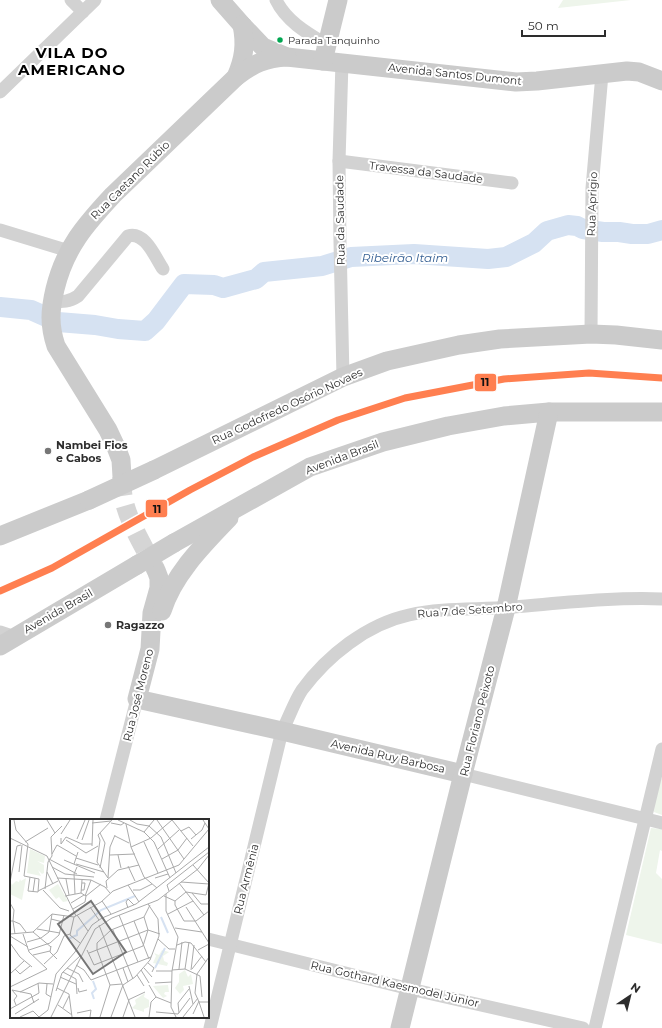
<svg xmlns="http://www.w3.org/2000/svg" width="662" height="1028" font-family="Montserrat,sans-serif">
	<style>
		.green { fill: #eef5eb }
		.lines { fill: none; stroke-linecap: round; stroke-linejoin: round }
		.river { stroke: #d6e2f2; stroke-width: 20 }
		.secondary-tunnel { stroke: #d5d5d5; stroke-width: 19; stroke-dasharray: 19 10; stroke-linecap: butt }
		.street { stroke: #d2d2d2; stroke-width: 13 }
		.secondary { stroke: #cbcbcb; stroke-width: 19 }
		.secondary-bridge { stroke: #cbcbcb; stroke-width: 19 }
		.rail-1-casing { stroke: #fff; stroke-width: 10 }
		.rail-1 { stroke: #ff7f50; stroke-width: 7 }
		.bus-dot { fill: #00a651; stroke: #fff; stroke-width: 1.5 }
		.poi-dot { fill: #767676; stroke: #fff; stroke-width: 1.5 }
		.labels { text-anchor: middle; dominant-baseline: central; stroke-width: 4; stroke-linejoin: round; paint-order: stroke }
		.bus-label { font-size: 10px; fill: #2d2d2d; stroke: #fff; text-anchor: start }
		.street-label { font-size: 11px; fill: #2d2d2d; stroke: #fff }
		.poi-label { font-size: 11px; font-weight: bold; fill: #2d2d2d; stroke: #fff; text-anchor: start }
		.water-label { font-size: 12px; font-style: italic; fill: #366094; stroke: #fff }
		.district-label { font-size: 15px; font-weight: bold; letter-spacing: 1px; fill: #000; stroke: #fff }
		.inset-river { fill: none; stroke: #d6e2f2; stroke-width: 2 }
		.inset-road { fill: none; stroke: #ababab; stroke-width: 1 }
		.view { fill: #767676; fill-opacity: 0.15; stroke: #767676; stroke-width: 2 }
		.inset-edge { fill: none; stroke: #2d2d2d; stroke-width: 2 }
		.line-badge { stroke: #fff; stroke-width: 1.5 }
		.pale-badge-label { font-size: 11px; text-anchor: middle; font-weight: bold; fill: #111 }
	</style>
	<rect width="100%" height="100%" fill="#fff"/>
	<g class="green">
		<polygon points="563,0 631,0 558,8"/>
		<polygon points="662,777 662,815 654,812 655,796"/>
		<polygon points="651,828 662,829 662,851 660,850 656,873 662,879 662,944 626,935"/>
	</g>
	<g class="lines">
		<polyline class="river" points="0,307 31,310 58,322 95,325 118,329 145,331 156,321 184,284 214,285 223,288 256,279 264,272 322,266 351,257 414,254 488,259 506,257 534,243 547,231 568,225 577,226 583,229 603,232 619,232 632,234 648,234 662,230"/>
		<path class="secondary-tunnel" d="M 122,477 C 122,483 122,489 123,496 C 127,520 144,547 156,570"/>
		<g class="street">
			<polyline points="71,0 83,12"/>
			<path d="M 276,0 C 286,21 307,33 327,45"/>
			<polyline points="342,62 339,161 340,242 343,377"/>
			<polyline points="0,92 95,0"/>
			<polyline points="339,161 512,183"/>
			<polyline points="0,230 69,251"/>
			<path d="M 52,301 C 63,302 69,302 78,296 L 128,236 C 145,231 155,257 163,269"/>
			<polyline points="591,334 592,188 602,74"/>
			<polyline points="0,632 15,637"/>
			<polyline points="463,774 662,823"/>
			<polyline points="106,820 137,699"/>
			<polyline points="208,939 410,989 583,1028"/>
			<path d="M 210,1028 L 282,731 C 289,718 294,702 302,690 C 327,656 367,624 409,615 C 443,607 479,610 514,607 C 563,603 613,597 662,599"/>
			<polyline points="595,1028 662,749"/>
		</g>
		<g class="secondary">
			<polyline points="220,0 242,25 263,47 287,57 516,82 537,81 627,71 639,72 662,81"/>
			<polyline points="323,61 338,0"/>
			<path d="M 236,77 C 244,59 246,44 242,25"/>
			<polyline points="154,470 343,377 387,361 459,345 500,339 591,334 616,335 662,340"/>
			<path d="M 122,477 L 121,460 L 116,447 L 108,430 L 56,346 C 49,325 50,310 55,289 C 65,248 85,225 113,195 L 236,77 C 252,64 266,58 287,57"/>
			<polyline points="0,536 89,500"/>
			<polyline points="174,543 310,467 383,442 448,426 504,416 549,412 662,412"/>
			<polyline points="156,570 159,578 159,588 152,613 150,649 137,699 282,731 463,774"/>
			<path d="M 162,611 C 173,575 203,545 229,518"/>
			<polyline points="0,646 137,565"/>
			<polyline points="400,1028 463,774 506,608 549,412"/>
		</g>
		<g class="secondary-bridge">
			<polyline points="89,500 154,470"/>
			<polyline points="137,565 174,543"/>
		</g>
		<defs>
			<polyline id="rail-1" points="0,591 52,568 190,490 253,457 338,420 405,398 504,379 589,373 662,378"/>
		</defs>
		<use href="#rail-1" class="rail-1-casing"/>
		<use href="#rail-1" class="rail-1"/>
	</g>
	<circle class="bus-dot" cx="280" cy="40" r="3.5"/>
	<g class="poi-dot">
		<circle cx="48" cy="451" r="4"/>
		<circle cx="108" cy="625" r="4"/>
	</g>
	<g class="labels">
		<g class="bus-label">
			<text x="288" y="40">Parada Tanquinho</text>
		</g>
		<g class="street-label">
			<text transform="translate(455 74) rotate(6)">Avenida Santos Dumont</text>
			<text transform="translate(426 172) rotate(7)">Travessa da Saudade</text>
			<text transform="translate(130 180) rotate(-45)">Rua Caetano Rúbio</text>
			<text transform="translate(592 204) rotate(-88)">Rua Aprigio</text>
			<text transform="translate(340 220) rotate(-91)">Rua da Saudade</text>
			<text transform="translate(287 406) rotate(-25)">Rua Godofredo Osório Novaes</text>
			<text transform="translate(342 457) rotate(-21)">Avenida Brasil</text>
			<text transform="translate(470 610) rotate(-4)">Rua 7 de Setembro</text>
			<text transform="translate(58 611) rotate(-30)">Avenida Brasil</text>
			<text transform="translate(138 695) rotate(-76)">Rua José Moreno</text>
			<text transform="translate(477 721) rotate(-76)">Rua Floriano Peixoto</text>
			<text transform="translate(388 756) rotate(13)">Avenida Ruy Barbosa</text>
			<text transform="translate(246 879) rotate(-76)">Rua Armênia</text>
			<text transform="translate(395 984) rotate(13)">Rua Gothard Kaesmodel Júnior</text>
		</g>
		<g class="poi-label">
			<text x="56" y="445">Nambei Fios<tspan x="56" dy="13">e Cabos</tspan></text>
			<text x="116" y="625">Ragazzo</text>
		</g>
		<g class="water-label">
			<text x="405" y="257">Ribeirão Itaim</text>
		</g>
		<g class="district-label">
			<text x="72" y="52">VILA DO<tspan x="72" dy="17">AMERICANO</tspan></text>
		</g>
	</g>
	<g transform="translate(10 819)">
		<rect width="199" height="199" fill="#fff"/>
		<path d="M 20,30 L 35,37 L 34,44 L 27,42 L 34,46 L 34,54 L 32,55 L 28,51 L 31,57 L 17,54 ZM 16,59 L 12,81 L 0,75 L 1,64 L 2,66 L 6,62 L 9,63 L 10,60 L 11,62 ZM 48,65 L 58,82 L 53,83 L 49,78 L 46,80 L 39,71 ZM 152,131 L 159,133 L 153,137 L 154,142 L 158,144 L 157,147 L 143,144 L 146,137 L 144,134 L 149,136 ZM 175,151 L 178,158 L 181,155 L 183,165 L 173,167 L 174,171 L 170,175 L 165,169 L 169,163 L 169,155 ZM 158,166 L 159,173 L 155,173 L 154,175 L 157,177 L 153,179 L 143,167 ZM 135,174 L 134,178 L 139,181 L 139,188 L 134,190 L 134,193 L 122,189 L 126,185 L 125,181 Z" fill="#eef5eb"/>
		<path class="inset-river" d="M 151,98 L 158,114M 58,120 L 67,116 L 67,112 L 91,91 L 125,77M 145,149 L 155,129M 83,162 L 86,170 L 82,174 L 84,180"/>
		<path class="inset-road" d="M 4,1 L 6,11 L 18,25 L 14,57 L 29,60 L 28,73 L 18,72 L 20,58M 37,1 L 45,14M 108,1 L 134,13 L 144,23 L 160,59M 120,1 L 127,5 L 139,7 L 151,18 L 166,54M 147,1 L 174,40M 162,1 L 183,27M 82,4 L 101,2M 101,4 L 111,6 L 114,4M 116,5 L 121,28 L 134,58 L 147,69M 171,12 L 179,8 L 186,16M 134,13 L 144,1M 90,14 L 95,24 L 90,49M 51,15 L 60,1M 105,17 L 119,24M 0,19 L 37,37 L 66,97M 51,19 L 51,25 L 56,18 L 72,25 L 82,25M 67,20 L 75,1M 181,20 L 192,11 L 195,4M 56,21 L 76,34 L 88,27M 72,21 L 79,1M 15,23 L 38,9M 134,23 L 148,54M 82,27 L 83,1M 121,28 L 141,19 L 162,1M 148,30 L 169,11M 42,35 L 47,26 L 66,37M 100,36 L 125,35M 108,36 L 111,49M 66,39 L 88,46M 39,40 L 67,55M 152,40 L 168,31 L 177,19M 54,41 L 85,54M 64,45 L 68,33M 66,45 L 94,53M 183,46 L 199,64M 118,47 L 125,62M 42,48 L 55,55 L 84,58M 9,53 L 12,26M 37,53 L 43,65M 47,59 L 81,61 L 95,68 L 100,74M 98,59 L 87,43 L 90,21 L 88,16 L 102,1M 98,59 L 100,28 L 105,16M 145,59 L 158,55M 56,60 L 59,76M 0,63 L 7,27 L 11,26M 171,63 L 199,65M 169,64 L 194,96M 118,66 L 129,83M 97,69 L 96,62 L 108,51 L 129,46M 35,70 L 38,43 L 42,37 L 41,18 L 52,7M 33,71 L 50,89 L 59,92M 71,71 L 74,71 L 75,64 L 72,64M 123,71 L 130,71 L 142,65M 28,72 L 48,62M 159,72 L 157,66 L 199,33M 23,73 L 25,59M 71,74 L 72,61M 182,74 L 191,85 L 199,85M 65,75 L 64,55 L 67,48M 156,75 L 156,92 L 168,118 L 162,152 L 161,188 L 166,198M 196,76 L 176,73 L 165,82 L 165,86 L 174,102 L 186,102 L 199,92M 196,76 L 199,64M 55,77 L 71,74 L 76,77M 75,77 L 81,61M 76,77 L 91,65M 154,77 L 165,82M 92,82 L 101,95M 0,84 L 4,91 L 3,102 L 10,105 L 16,113M 61,84 L 74,76M 80,88 L 89,101M 176,88 L 199,124M 118,89 L 116,83 L 118,80 L 124,86M 63,90 L 75,83 L 76,77M 158,95 L 183,82M 67,96 L 78,112M 109,96 L 128,143M 64,98 L 60,116 L 70,124M 134,98 L 140,86M 41,100 L 53,103M 0,102 L 3,102 L 5,115M 124,102 L 139,140M 89,106 L 125,198M 165,109 L 192,113M 27,110 L 50,114M 103,111 L 123,160M 138,111 L 150,115M 23,113 L 41,128M 0,115 L 23,113 L 42,95 L 64,98 L 91,83 L 103,72 L 169,46 L 199,10 L 193,1M 0,117 L 18,128M 148,120 L 159,130 L 165,130M 17,123 L 31,119 L 39,113 L 42,95M 0,124 L 10,138 L 22,148M 167,126 L 175,123 L 181,124 L 196,143M 41,127 L 40,133 L 47,140M 133,127 L 138,111 L 134,98M 19,131 L 40,124 L 49,116 L 54,96M 77,131 L 84,146 L 133,127M 188,131 L 199,125M 79,134 L 138,111M 23,136 L 40,132M 199,138 L 187,155 L 185,174 L 189,183 L 199,183M 138,144 L 144,149 L 142,153M 34,145 L 47,133 L 54,117 L 60,115M 66,146 L 74,151 L 81,161 L 141,138M 57,149 L 69,155 L 73,163M 113,149 L 118,163M 134,149 L 142,158M 5,150 L 10,155 L 20,147M 169,150 L 172,123M 175,150 L 179,123M 182,150 L 192,137M 131,151 L 139,164M 162,151 L 175,150 L 190,157 L 192,178M 181,151 L 184,126M 146,152 L 162,152M 53,153 L 66,160 L 67,175M 0,155 L 14,142M 127,156 L 134,167M 50,158 L 66,165M 145,164 L 162,163M 37,165 L 36,175 L 41,178M 100,166 L 112,165M 113,166 L 125,158 L 140,141 L 149,117 L 148,100 L 138,85M 139,166 L 146,178M 179,167 L 183,185M 0,168 L 37,150 L 19,133 L 13,115M 47,169 L 59,175 L 62,198M 68,169 L 69,173 L 77,171M 2,171 L 21,175 L 24,184M 2,171 L 7,177 L 4,181 L 6,186M 46,172 L 52,154 L 71,136M 10,173 L 29,164 L 43,165M 146,178 L 161,184M 118,181 L 135,173M 189,183 L 194,198M 48,186 L 62,196M 53,189 L 59,177M 0,190 L 29,174 L 28,164M 146,193 L 168,195 L 180,179M 67,194 L 81,191 L 80,198M 169,194 L 168,184 L 179,170M 5,195 L 29,180M 183,195 L 189,182M 10,198 L 23,192 L 29,198M 29,198 L 38,191 L 46,155 L 65,133 L 82,106 L 92,99 L 126,85 L 199,28M 41,198 L 85,110 L 102,99 L 148,81 L 188,50 L 199,36M 90,198 L 100,166 L 87,131 L 87,124 L 101,111 L 134,98M 101,198 L 113,166M 113,198 L 119,181M 139,198 L 141,183 L 146,178M 173,198 L 188,179"/>
		<path class="view" d="M 81,82 L 116,133 L 83,155 L 48,105 Z"/>
		<rect width="199" height="199" class="inset-edge"/>
	</g>
	<g class="line-badge">
		<rect x="474" y="373" width="23" height="19" rx="4" fill="#ff7f50"/>
		<rect x="145" y="499" width="23" height="19" rx="4" fill="#ff7f50"/>
	</g>
	<g class="pale-badge-label">
		<text x="485" y="386">11</text>
		<text x="157" y="513">11</text>
	</g>
	<g transform="translate(630 996) rotate(35)" stroke="#ffffff" stroke-width="3" paint-order="stroke">
	<path d="M0-3L7 15L0 10L-7 15Z" fill="#2d2d2d"/>
	<text y="-6" font-size="11" font-weight="bold" text-anchor="middle" fill="#2d2d2d">N</text>
	</g>
	<path d="M522 30v6h83v-6" fill="none" stroke="#2d2d2d" stroke-width="2"/>
	<text x="528" y="30" font-size="12" fill="#2d2d2d" stroke="#ffffff" stroke-width="3" paint-order="stroke">50 m</text>
</svg>
